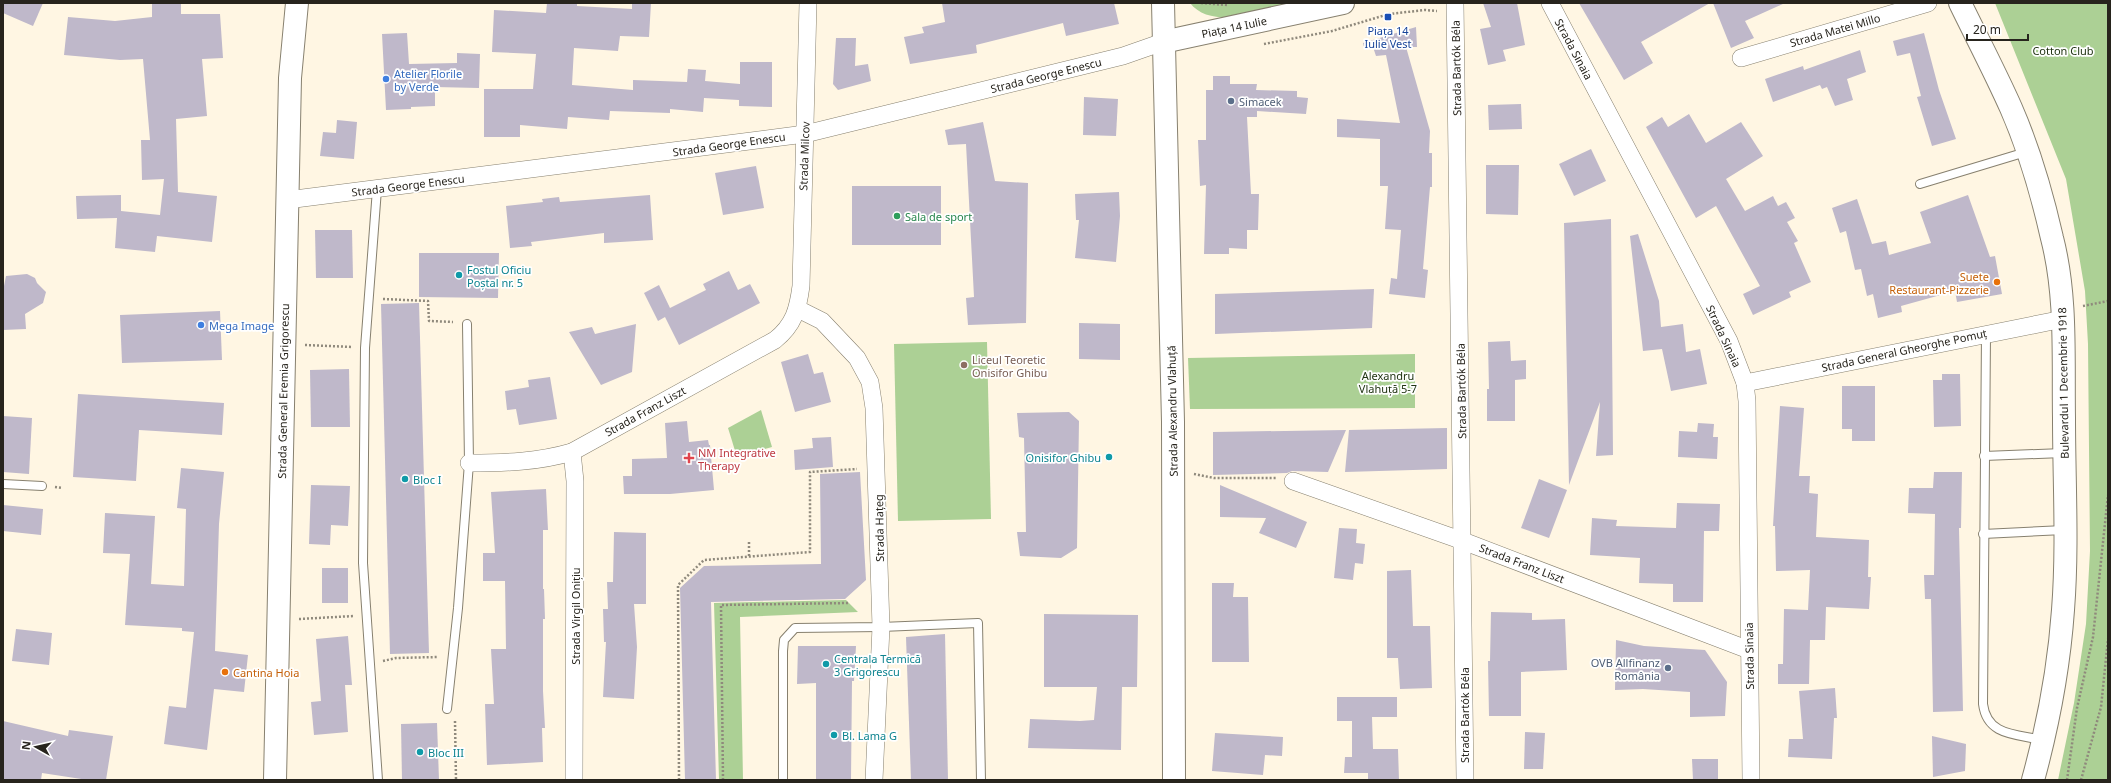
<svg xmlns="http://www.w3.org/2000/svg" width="2111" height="783" font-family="'Noto Sans',sans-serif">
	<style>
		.green { fill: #acd095 }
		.building { fill: #bfb8ca }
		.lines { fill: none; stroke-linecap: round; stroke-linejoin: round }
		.lane-casing { stroke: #87806f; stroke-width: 10 }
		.street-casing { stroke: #87806f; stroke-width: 18 }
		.secondary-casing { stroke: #87806f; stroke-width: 24 }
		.path { stroke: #8f897c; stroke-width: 2.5; stroke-dasharray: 2 2; stroke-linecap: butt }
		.lane { stroke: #fff; stroke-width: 8 }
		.street { stroke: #fff; stroke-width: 17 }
		.secondary { stroke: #fff; stroke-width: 22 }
		.transit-dot { fill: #1a4fb4; stroke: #fff; stroke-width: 1.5 }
		.shop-dot { fill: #3f7fe0; stroke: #fff; stroke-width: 1.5 }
		.service-dot { fill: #5c6f8a; stroke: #fff; stroke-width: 1.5 }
		.leisure-dot { fill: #2e9e5b; stroke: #fff; stroke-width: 1.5 }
		.culture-dot { fill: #0f9aa8; stroke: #fff; stroke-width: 1.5 }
		.food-dot { fill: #e8710a; stroke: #fff; stroke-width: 1.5 }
		.education-dot { fill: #8d6e63; stroke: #fff; stroke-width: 1.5 }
		.health-dot { fill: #e0444e; stroke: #fff; stroke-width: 1.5 }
		.labels { text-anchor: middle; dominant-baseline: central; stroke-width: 3.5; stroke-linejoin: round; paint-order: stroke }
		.street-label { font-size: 11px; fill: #27241d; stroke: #fff }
		.transit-label { font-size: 11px; fill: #164399; stroke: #fff }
		.park-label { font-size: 11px; fill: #213413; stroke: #fff }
		.shop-label { font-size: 11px; fill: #366cbe; stroke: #fff; text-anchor: start }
		.service-label { font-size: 11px; fill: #4e5e75; stroke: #fff; text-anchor: start }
		.leisure-label { font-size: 11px; fill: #27864d; stroke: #fff; text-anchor: start }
		.culture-label { font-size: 11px; fill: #0d838f; stroke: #fff; text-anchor: start }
		.food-label { font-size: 11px; fill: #c56008; stroke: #fff; text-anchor: end }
		.education-label { font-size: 11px; fill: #785e54; stroke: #fff; text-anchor: start }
		.health-label { font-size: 11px; fill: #be3a42; stroke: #fff; text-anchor: start }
	</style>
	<rect width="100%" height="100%" fill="#fff6e3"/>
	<g class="green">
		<path d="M 1190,3 L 1302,3 C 1273,10 1212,32 1190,3 Z"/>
		<polygon points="1995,3 2108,3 2108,780 2058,780 2074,703 2086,624 2090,551 2088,344 2085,291 2066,179"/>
		<polygon points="987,342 991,519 898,521 894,344"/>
		<polygon points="1415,354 1415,408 1190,409 1188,358"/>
		<polygon points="761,410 772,447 737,457 728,428"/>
		<polygon points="846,600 858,612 740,617 743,780 719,780 714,603"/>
	</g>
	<g class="building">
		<polygon points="3,3 43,3 33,26 3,13"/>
		<polygon points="152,3 181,3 181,14 220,14 223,58 202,59 207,116 176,119 178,192 217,196 212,242 157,236 155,252 115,248 117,218 77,219 76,196 121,195 121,211 160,215 164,179 142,180 141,140 150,140 143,59 120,60 64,55 68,17 115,21 152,17"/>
		<polygon points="547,3 577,3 577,6 632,9 632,3 651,3 649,37 620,36 618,51 574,48 572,85 633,90 633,80 687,82 688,69 706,70 705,81 740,84 740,62 772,62 772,107 739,106 739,100 704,98 703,112 670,109 670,113 610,111 609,120 568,117 567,129 520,125 520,137 484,137 484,89 533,89 536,54 492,52 494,10 546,13"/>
		<polygon points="942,3 1114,3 1119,24 1066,36 1063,23 976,45 977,53 910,64 904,37 924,33 922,27 945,22"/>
		<polygon points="1483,3 1517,3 1525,45 1503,50 1506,61 1488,65 1480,29 1491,27"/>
		<polygon points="1579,3 1710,3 1641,42 1653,63 1624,80"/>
		<polygon points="1713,3 1785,3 1745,21 1754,38 1731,48"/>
		<polygon points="1416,27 1417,47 1406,47 1430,131 1429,153 1432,153 1432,187 1430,187 1423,269 1428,270 1425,298 1389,294 1391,278 1397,279 1401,230 1385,229 1388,186 1380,186 1380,139 1337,137 1337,119 1400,123 1386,55 1376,56 1373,47 1364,47 1363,43"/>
		<polygon points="407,33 409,64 457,63 457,53 480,54 479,88 435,87 435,106 411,107 411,109 386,110 382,34"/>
		<polygon points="1924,33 1939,90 1956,139 1932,146 1917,97 1921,96 1910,53 1897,56 1893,41"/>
		<polygon points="836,38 856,38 855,66 868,64 871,81 838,90 833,84"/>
		<polygon points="1860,50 1866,72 1847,79 1853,100 1835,106 1827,87 1822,89 1820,85 1773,102 1765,79 1803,66 1804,70"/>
		<polygon points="1213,76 1230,76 1230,84 1257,84 1256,90 1297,91 1297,97 1308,98 1306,114 1257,111 1257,117 1247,117 1251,194 1259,194 1258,230 1247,230 1247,249 1229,248 1229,254 1204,254 1206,185 1200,186 1198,140 1206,140 1206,90 1213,90"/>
		<polygon points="1084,97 1118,99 1116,136 1083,135"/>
		<polygon points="1521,104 1522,129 1489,130 1488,105"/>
		<polygon points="1689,114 1706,143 1741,122 1763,156 1726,179 1745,211 1773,196 1778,206 1786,202 1795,218 1787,222 1798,241 1794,243 1811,282 1789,292 1791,297 1753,315 1743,294 1760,286 1716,206 1696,218 1646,127 1662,117 1668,127"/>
		<polygon points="337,120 357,122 354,159 320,156 323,132 336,133"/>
		<polygon points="983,122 995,181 1028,183 1026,323 968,325 966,298 974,297 966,144 948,145 945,130"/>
		<polygon points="1591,149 1606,181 1574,196 1559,164"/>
		<polygon points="1486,165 1519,165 1518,215 1486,214"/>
		<polygon points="756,166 764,208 723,215 715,173"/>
		<rect x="852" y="186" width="89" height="59"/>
		<polygon points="1119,192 1120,216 1116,262 1075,258 1079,220 1076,220 1075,194"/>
		<polygon points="650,195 653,240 604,243 604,233 531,242 532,246 510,248 506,206 543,202 542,199 559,197 560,202"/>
		<polygon points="1968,195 1990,257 1995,256 2002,294 1957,302 1955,291 1901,306 1902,312 1878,318 1873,294 1867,296 1861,269 1855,270 1846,231 1840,233 1832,208 1857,199 1872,244 1886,241 1889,255 1931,243 1920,212"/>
		<polygon points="1611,219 1613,455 1596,456 1600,402 1569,485 1564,223"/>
		<polygon points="315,230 352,230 353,278 316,278"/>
		<polygon points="1638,234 1659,301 1661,327 1683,324 1686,352 1700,349 1707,384 1671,391 1662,349 1643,351 1630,236"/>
		<polygon points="419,253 499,253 498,298 419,297"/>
		<polygon points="729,271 738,290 750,284 760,303 679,345 665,317 658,321 644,293 659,285 670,308 706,290 703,284"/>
		<polygon points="27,274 35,278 37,283 46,292 43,303 25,314 26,329 3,330 3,291 6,276"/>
		<polygon points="1374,289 1372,328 1215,334 1215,294"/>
		<polygon points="419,303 429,653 390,654 381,304"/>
		<polygon points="220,311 222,360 122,363 120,315"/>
		<polygon points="1079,323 1120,324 1120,360 1079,359"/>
		<polygon points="636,324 632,372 601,385 569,332 592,327 595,334"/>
		<polygon points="1510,341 1511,361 1526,360 1526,379 1515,380 1515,421 1487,421 1487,389 1489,389 1488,342"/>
		<polygon points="808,354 814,374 823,372 831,402 795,412 781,362"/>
		<polygon points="349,369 350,427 311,427 310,370"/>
		<polygon points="1942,374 1960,374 1961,426 1934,427 1933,380 1942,380"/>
		<polygon points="550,377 557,419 519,425 516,409 507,410 505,391 529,387 528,380"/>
		<polygon points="1842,386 1875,386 1875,441 1852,441 1852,429 1842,429"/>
		<polygon points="78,394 224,403 222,435 139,430 136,481 73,477"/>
		<polygon points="1780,406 1804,408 1799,476 1810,476 1809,493 1818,494 1816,537 1869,540 1868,577 1871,577 1869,609 1826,607 1825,640 1810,640 1809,684 1778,684 1778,664 1783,664 1784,609 1808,610 1810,570 1776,571 1775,526 1773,526"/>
		<polygon points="1069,412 1079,421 1077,548 1061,558 1020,556 1017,532 1026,532 1024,438 1019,437 1017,413"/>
		<polygon points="3,416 32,418 29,474 3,472"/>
		<polygon points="687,421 689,442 708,440 709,445 710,445 714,490 670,494 624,494 623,476 632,476 632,459 667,458 665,423"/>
		<polygon points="1698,423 1714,424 1713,437 1718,437 1717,459 1678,457 1679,431 1697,432"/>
		<polygon points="1447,428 1447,469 1345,472 1349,430"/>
		<polygon points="1346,430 1328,472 1292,471 1287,473 1213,475 1213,432"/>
		<polygon points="831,437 833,467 795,470 794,450 813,448 812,438"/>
		<polygon points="181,468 224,472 219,524 215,651 248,655 244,692 214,689 207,750 164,744 169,706 186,708 194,632 182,631 182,628 125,625 130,554 103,553 105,513 155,516 151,584 184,586 186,509 177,508"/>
		<polygon points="860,472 866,580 845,599 711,602 716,780 685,780 680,588 704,566 821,564 820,474"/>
		<polygon points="1934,472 1962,472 1961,528 1959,528 1963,711 1933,712 1931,599 1925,599 1924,575 1934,575 1935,514 1908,513 1909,488 1933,488"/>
		<polygon points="1539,479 1567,490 1549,538 1521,528"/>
		<polygon points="311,485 350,486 348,526 331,525 330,545 309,544"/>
		<polygon points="1220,485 1307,522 1296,548 1259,533 1266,518 1220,517"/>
		<polygon points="546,489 548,530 543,530 543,589 544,589 545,619 543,619 543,691 545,728 542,728 543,762 487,765 485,704 494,704 491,649 506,649 505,581 483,581 483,553 495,553 491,492"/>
		<polygon points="1677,503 1720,504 1719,531 1704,531 1703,602 1673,602 1673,584 1639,583 1640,558 1590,555 1592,518 1617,520 1616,526 1676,528"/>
		<polygon points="3,505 43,509 41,535 3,531"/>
		<polygon points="1339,528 1357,529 1356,543 1365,544 1363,564 1355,563 1353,580 1334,578"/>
		<polygon points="614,532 646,533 646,604 634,604 637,647 634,699 603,697 606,642 604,642 603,609 608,609 607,582 613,582"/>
		<rect x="322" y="568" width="26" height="35"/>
		<polygon points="1411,570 1413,626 1430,626 1432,688 1400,689 1398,658 1387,658 1387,571"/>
		<polygon points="1212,583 1234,583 1233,597 1248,597 1249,662 1212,662"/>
		<polygon points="1491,612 1532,613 1532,620 1565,619 1567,670 1521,672 1521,716 1489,716 1488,661 1490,661"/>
		<polygon points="1044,614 1138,615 1137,687 1122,687 1121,750 1028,748 1030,719 1080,721 1094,720 1097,687 1044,687"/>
		<polygon points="16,629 52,633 49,665 12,661"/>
		<polygon points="945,634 948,780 911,780 906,637"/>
		<polygon points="348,636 352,685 345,685 348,732 314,735 311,702 321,701 316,639"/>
		<polygon points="1616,640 1644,646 1705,650 1727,682 1725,716 1690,717 1690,692 1643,689 1615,690"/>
		<polygon points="798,646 856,646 854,681 852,681 851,780 816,780 816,683 797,684"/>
		<polygon points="1835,688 1837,718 1834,718 1832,759 1788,757 1789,739 1803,739 1799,691"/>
		<polygon points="1337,697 1397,697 1397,717 1372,717 1373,749 1398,749 1399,780 1368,780 1368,773 1344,773 1345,757 1352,757 1352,721 1337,721"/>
		<polygon points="3,721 68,736 69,730 113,736 106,780 88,780 42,773 41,780 3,780"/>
		<polygon points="437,723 439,780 402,780 401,724"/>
		<polygon points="1525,732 1545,733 1543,769 1524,769"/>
		<polygon points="1215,733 1283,737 1282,756 1265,755 1263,775 1212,771"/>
		<polygon points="1932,736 1966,744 1965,771 1933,777"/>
		<polygon points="1692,759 1718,759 1718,780 1693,780"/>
	</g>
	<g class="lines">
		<defs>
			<g id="lane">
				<polyline points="1920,184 2026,152"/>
				<polyline points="377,189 365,348 363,563 378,780"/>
				<path d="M 1986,334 L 1983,704 C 1987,736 2016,734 2042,740"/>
				<polyline points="1984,456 2063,453"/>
				<polyline points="3,484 42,486"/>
				<polyline points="1983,534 2064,530"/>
				<polyline points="447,709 458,608 469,463 467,324"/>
				<polyline points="783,780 783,651 784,640 795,628 881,627 978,623 981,780"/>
			</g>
			<g id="street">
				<polyline points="1455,3 1465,780"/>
				<polyline points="1550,3 1729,341 1745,383 1747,401 1751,780"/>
				<polyline points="1741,58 1928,3"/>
				<polyline points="287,200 805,134 1123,56 1163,42"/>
				<polyline points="798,309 822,321 857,358 870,382 874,408 881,627 874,780"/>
				<polyline points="1745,383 2063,319"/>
				<polyline points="572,452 575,481 574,780"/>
				<path d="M 469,463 C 504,463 538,462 572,452 L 775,340 C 794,325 798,309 801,286 L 808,3"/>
				<polyline points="1293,481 1463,541 1749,650"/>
			</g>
			<g id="secondary">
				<polyline points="1163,3 1173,422 1174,780"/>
				<path d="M 1960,3 C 1977,38 1995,72 2011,108 C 2029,149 2042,194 2052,238 C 2067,296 2063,358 2064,418 C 2064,481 2068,546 2063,610 C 2059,667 2048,725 2033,780"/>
				<polyline points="1163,42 1343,3"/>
				<polyline points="275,780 290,78 297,3"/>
			</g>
		</defs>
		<use href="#lane" class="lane-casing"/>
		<use href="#street" class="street-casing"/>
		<use href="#secondary" class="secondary-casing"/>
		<g class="path">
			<polyline points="1201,3 1227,5"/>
			<polyline points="1264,44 1332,31 1389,14 1425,10 1437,11"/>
			<polyline points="383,299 428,301 429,321 453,322"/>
			<polyline points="2083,306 2108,301"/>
			<polyline points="305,345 352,347"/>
			<polyline points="1194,474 1214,478 1276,478"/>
			<polyline points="55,487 62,488"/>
			<polyline points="749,542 749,557"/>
			<polyline points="299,619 354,616"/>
			<polyline points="383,661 396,658 438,657"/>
			<polyline points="455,721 456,780"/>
			<polyline points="679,780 678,585 704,560 810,552 810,472 857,469"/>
			<polyline points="723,780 721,605 849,603"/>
			<polyline points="2067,780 2077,708 2093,637 2108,495"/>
			<polyline points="2081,780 2101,707 2108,639"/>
		</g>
		<use href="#lane" class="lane"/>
		<use href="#street" class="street"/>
		<use href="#secondary" class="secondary"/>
	</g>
	<rect class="transit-dot" x="1384" y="13" width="8" height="8" rx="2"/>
	<g class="shop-dot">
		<circle cx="386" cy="79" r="4"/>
		<circle cx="201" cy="325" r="4"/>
	</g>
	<g class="service-dot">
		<circle cx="1231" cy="101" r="4"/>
		<circle cx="1668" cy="668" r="4"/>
	</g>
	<circle class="leisure-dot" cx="897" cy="216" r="4"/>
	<g class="culture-dot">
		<circle cx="459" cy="275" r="4"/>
		<circle cx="1109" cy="457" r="4"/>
		<circle cx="405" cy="479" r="4"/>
		<circle cx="826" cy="664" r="4"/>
		<circle cx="834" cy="735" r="4"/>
		<circle cx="420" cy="752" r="4"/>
	</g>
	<g class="food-dot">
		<circle cx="1997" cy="282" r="4"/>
		<circle cx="225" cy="672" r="4"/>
	</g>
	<circle class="education-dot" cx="964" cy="365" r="4"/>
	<path class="health-dot" d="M687 452h4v4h4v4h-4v4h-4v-4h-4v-4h4z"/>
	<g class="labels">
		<g class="street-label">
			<text transform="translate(1234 27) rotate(-12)">Piața 14 Iulie</text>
			<text transform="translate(1835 30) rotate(-16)">Strada Matei Millo</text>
			<text transform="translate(1574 49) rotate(62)">Strada Sinaia</text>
			<text transform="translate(1456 68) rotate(-91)">Strada Bartók Béla</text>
			<text transform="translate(1046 75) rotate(-14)">Strada George Enescu</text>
			<text transform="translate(729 144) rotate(-8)">Strada George Enescu</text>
			<text transform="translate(804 156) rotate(-88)">Strada Milcov</text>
			<text transform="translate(408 185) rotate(-7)">Strada George Enescu</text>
			<text transform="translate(1724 336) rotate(65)">Strada Sinaia</text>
			<text transform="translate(1904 350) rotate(-12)">Strada General Gheorghe Pomuț</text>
			<text transform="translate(2063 383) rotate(-91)">Bulevardul 1 Decembrie 1918</text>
			<text transform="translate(283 391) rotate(-89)">Strada General Eremia Grigorescu</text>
			<text transform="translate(1461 391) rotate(-91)">Strada Bartók Béla</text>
			<text transform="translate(645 411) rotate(-29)">Strada Franz Liszt</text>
			<text transform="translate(1172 411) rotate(-91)">Strada Alexandru Vlahuță</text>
			<text transform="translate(879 528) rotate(-91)">Strada Hațeg</text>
			<text transform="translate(1522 563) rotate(21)">Strada Franz Liszt</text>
			<text transform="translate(575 616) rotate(-90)">Strada Virgil Onițiu</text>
			<text transform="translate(1749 656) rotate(-91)">Strada Sinaia</text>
			<text transform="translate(1464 715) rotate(-90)">Strada Bartók Béla</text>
		</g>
		<g class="transit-label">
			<text x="1388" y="30">Piața 14<tspan x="1388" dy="13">Iulie Vest</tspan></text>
		</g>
		<g class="park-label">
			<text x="2063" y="50">Cotton Club</text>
			<text x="1388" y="375">Alexandru<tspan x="1388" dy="13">Vlahuță 5-7</tspan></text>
		</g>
		<g class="shop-label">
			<text x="394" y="73">Atelier Florile<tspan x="394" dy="13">by Verde</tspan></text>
			<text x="209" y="325">Mega Image</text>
		</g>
		<g class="service-label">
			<text x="1239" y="101">Simacek</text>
			<text x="1660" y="662" text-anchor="end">OVB Allfinanz<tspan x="1660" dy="13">România</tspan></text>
		</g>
		<g class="leisure-label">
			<text x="905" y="216">Sala de sport</text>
		</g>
		<g class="culture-label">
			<text x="467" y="269">Fostul Oficiu<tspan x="467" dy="13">Poștal nr. 5</tspan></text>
			<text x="1101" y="457" text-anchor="end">Onisifor Ghibu</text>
			<text x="413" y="479">Bloc I</text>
			<text x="834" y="658">Centrala Termică<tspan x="834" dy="13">3 Grigorescu</tspan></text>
			<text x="842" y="735">Bl. Lama G</text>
			<text x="428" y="752">Bloc III</text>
		</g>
		<g class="food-label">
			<text x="1989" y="276">Suete<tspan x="1989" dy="13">Restaurant-Pizzerie</tspan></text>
			<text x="233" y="672" text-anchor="start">Cantina Hoia</text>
		</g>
		<g class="education-label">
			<text x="972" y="359">Liceul Teoretic<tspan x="972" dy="13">Onisifor Ghibu</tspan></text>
		</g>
		<g class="health-label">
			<text x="698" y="452">NM Integrative<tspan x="698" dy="13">Therapy</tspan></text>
		</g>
	</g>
	<rect width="2111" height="783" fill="none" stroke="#27241d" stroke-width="8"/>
	<g transform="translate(36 747) rotate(278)" stroke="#ffffff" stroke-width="3" paint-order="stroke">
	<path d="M0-3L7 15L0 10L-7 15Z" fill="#27241d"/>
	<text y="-6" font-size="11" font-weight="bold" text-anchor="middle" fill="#27241d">N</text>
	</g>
	<path d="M1967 34v6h61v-6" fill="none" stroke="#27241d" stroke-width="2"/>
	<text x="1973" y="34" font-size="12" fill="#27241d" stroke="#ffffff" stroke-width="3" paint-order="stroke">20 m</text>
</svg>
